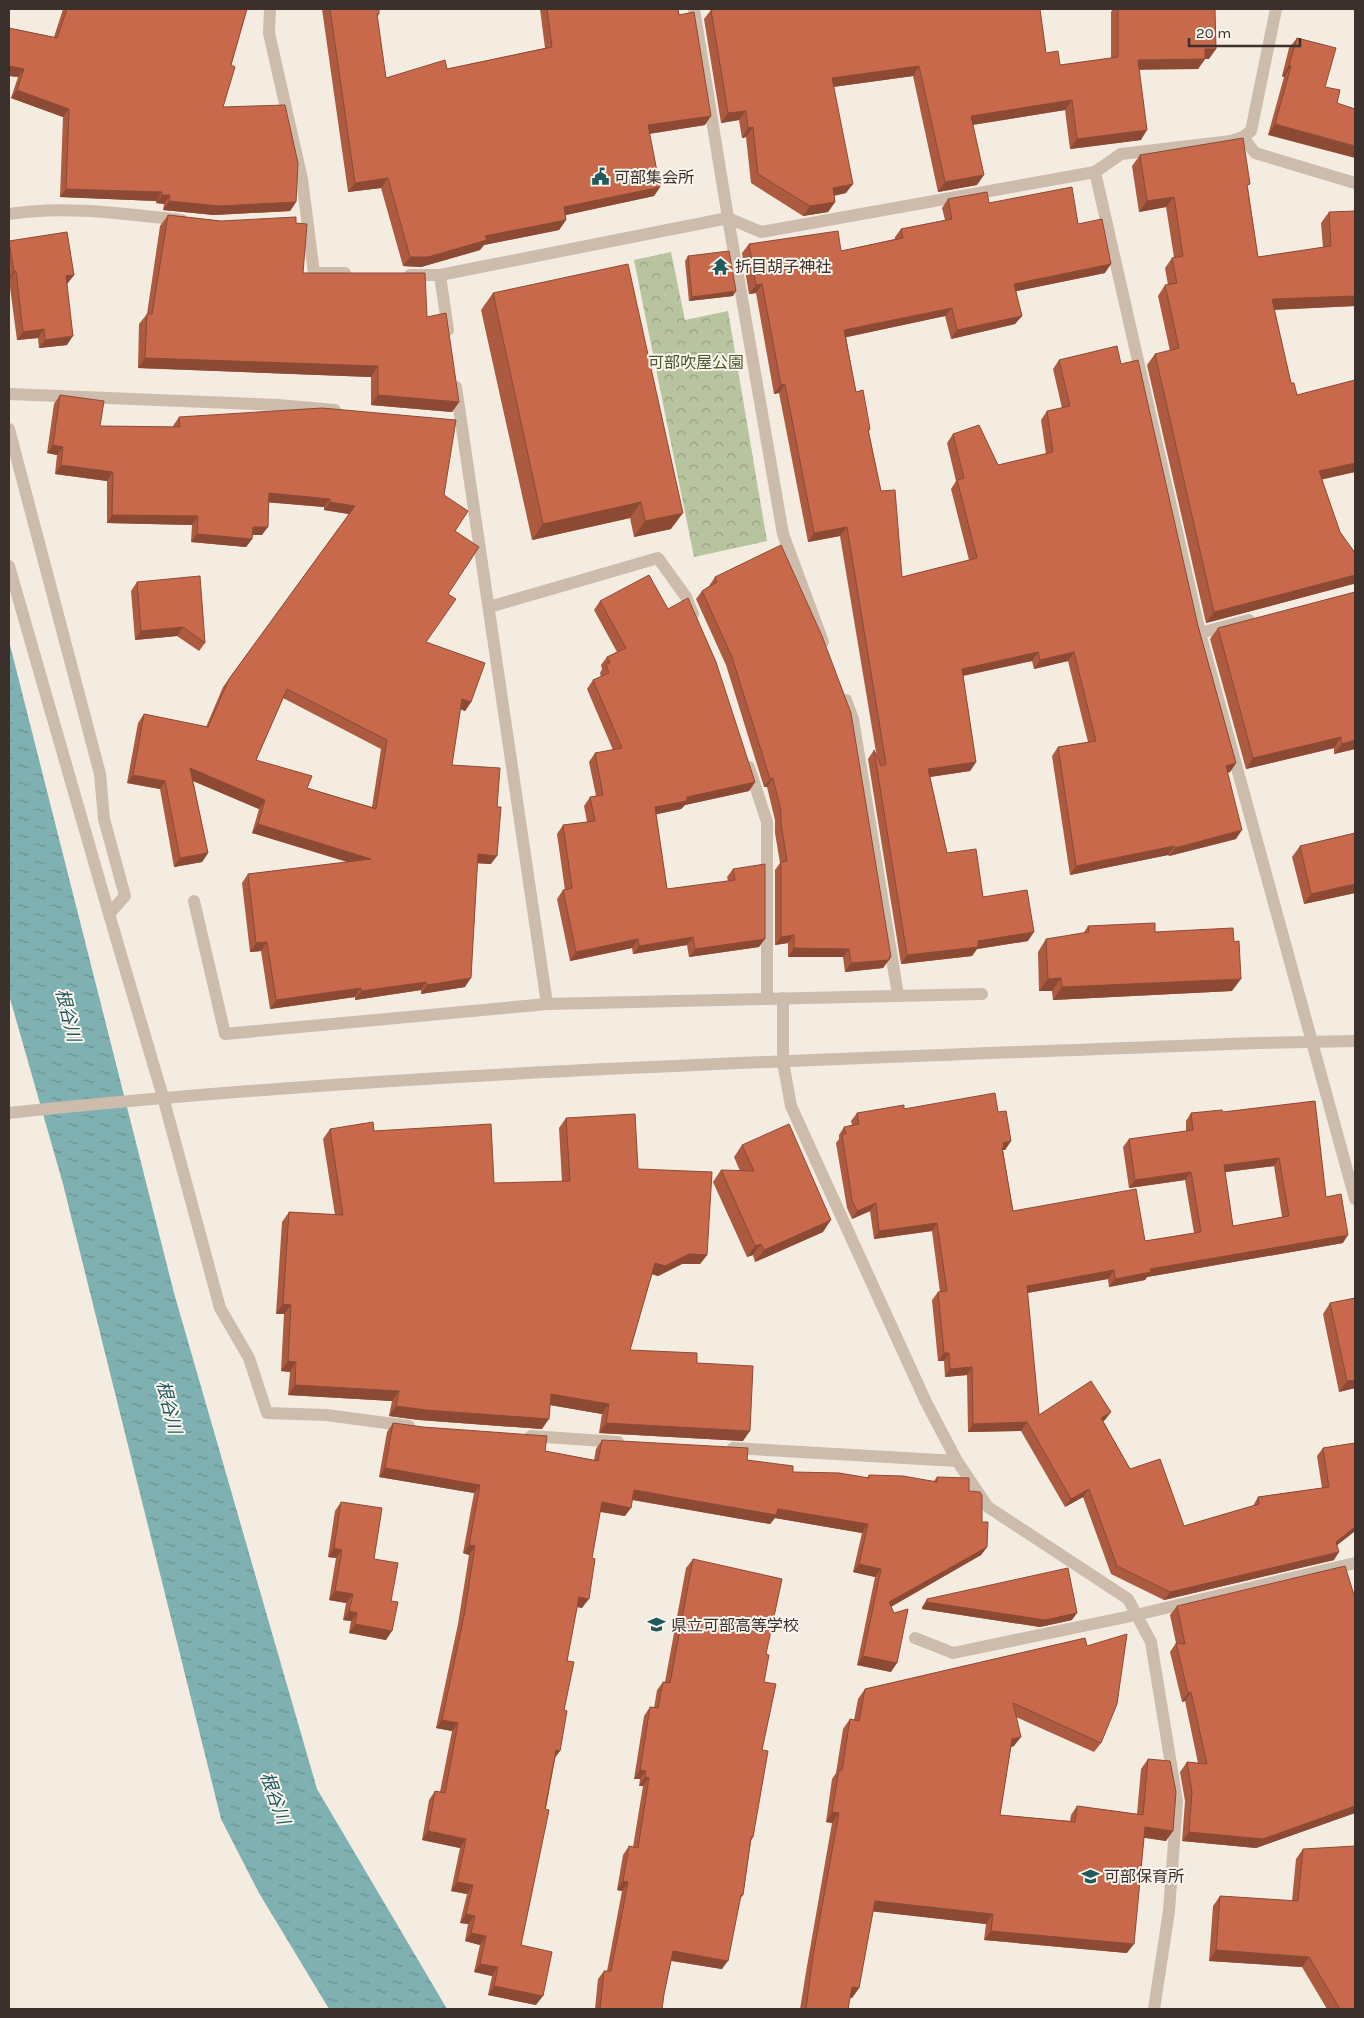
<svg xmlns="http://www.w3.org/2000/svg" width="1364" height="2018" font-family="Karla,'Noto Sans JP',sans-serif">
	<style>
		.park { fill: url(#park-crowns) }
		.water { fill: url(#water-ripples) }
		.lines { fill: none; stroke-linecap: round; stroke-linejoin: round }
		.pedestrian { stroke: #cdbbac; stroke-width: 12 }
		.minor { stroke: #cdbbac; stroke-width: 12 }
		.tertiary { stroke: #cdbbac; stroke-width: 12 }
		.wall { fill: #ac5a40; fill-rule: evenodd }
		.shaded-wall { fill: #8c4a34 }
		.building { fill: #c8694b; stroke: #8c4a34; fill-rule: evenodd }
		.labels { text-anchor: middle; dominant-baseline: central; stroke-width: 4; stroke-linejoin: round; paint-order: stroke }
		.poi-label { font-size: 16px; fill: #3b302b; stroke: #fbf5ee; text-anchor: start }
		.park-label { font-size: 16px; fill: #4a5a2e; stroke: #fbf5ee }
		.water-label { font-size: 18px; font-style: italic; fill: #1f5a5e; stroke: #fbf5ee }
	</style>
	<defs>
		<pattern id="park-crowns" width="20" height="18" patternUnits="userSpaceOnUse" patternTransform="scale(1.25)"><rect width="20" height="18" fill="#b8c4a0"/><path d="M2 6a3 3 0 1 1 6 0M12 15a3 3 0 1 1 6 0" fill="none" stroke="#97a083"/></pattern>
		<pattern id="water-ripples" width="26" height="14" patternUnits="userSpaceOnUse" patternTransform="scale(1.25)"><rect width="26" height="14" fill="#7fb0b2"/><path d="M2 4q2-2 4 0t4 0M15 11q2-2 4 0t4 0" fill="none" stroke="#699091"/></pattern>
	</defs>
	<rect width="100%" height="100%" fill="#f4ebe1"/>
	<polygon class="park" points="671,252 685,320 728,311 767,541 694,557 634,260"/>
	<polygon class="water" points="9,641 174,1293 317,1789 447,2009 329,2009 259,1893 221,1819 63,1184 9,995"/>
	<g class="lines">
		<polyline class="pedestrian" points="9,566 109,914"/>
		<g class="minor">
			<polyline points="270,9 269,33 302,179 314,273 345,273"/>
			<polyline points="694,9 728,218 761,232 1095,172 1200,633 1355,1199"/>
			<polyline points="1243,137 1255,153 1355,183"/>
			<polyline points="1095,172 1121,154 1231,141 1243,137 1251,131 1276,9"/>
			<path d="M 9,214 C 66,205 125,214 182,220"/>
			<polyline points="410,275 440,275 728,218 783,534 823,642"/>
			<polyline points="440,275 448,330"/>
			<polyline points="456,387 547,1004"/>
			<polyline points="9,394 278,405 335,410"/>
			<polyline points="9,429 100,774 104,819 125,896 109,914 163,1097 220,1308 249,1358 267,1413 326,1415 409,1426"/>
			<polyline points="489,607 658,558 686,597 693,614"/>
			<polyline points="1200,633 1249,620"/>
			<polyline points="846,700 853,719 898,995"/>
			<polyline points="749,767 767,822 767,999"/>
			<polyline points="194,901 225,1034 547,1004 982,994"/>
			<polyline points="783,998 783,1062 791,1106 926,1402 957,1461 988,1507 1128,1599 1151,1642 1177,1801 1169,1911 1154,2009"/>
			<polyline points="531,1436 618,1442"/>
			<polyline points="733,1448 957,1461"/>
			<polyline points="915,1638 953,1653 1136,1615 1355,1563"/>
		</g>
		<path class="tertiary" d="M 9,1113 C 422,1069 839,1060 1254,1043 L 1355,1041"/>
	</g>
	<g class="wall">
		<polygon points="63,9 247,9 231,65 223,107 296,202 290,211 214,215 163,210 164,204 156,203 156,201 60,197 63,117 11,98 18,77 9,76 9,28 54,37"/>
		<polygon points="322,9 379,9 379,14 377,17 386,78 447,69 545,48 540,9 678,9 705,125 649,134 660,187 654,196 565,215 566,220 559,230 484,245 480,250 421,267 403,266 381,188 348,192"/>
		<polygon points="1113,9 1215,9 1209,59 1205,59 1198,69 1139,69 1141,140 1070,149 1065,110 973,125 977,185 938,192 913,76 833,87 846,193 834,196 835,202 828,212 803,216 751,183 746,137 742,138 739,120 721,123 704,19 711,10 1046,53 1060,65 1111,58 1111,12"/>
		<polygon points="1297,38 1325,87 1337,103 1268,135 1284,77 1282,76 1289,48"/>
		<polygon points="1140,155 1248,188 1258,257 1323,248 1321,223 1329,212 1355,306 1274,310 1291,383 1297,395 1355,380 1355,472 1321,479 1340,532 1355,553 1355,585 1353,584 1206,623 1147,365 1155,354 1170,351 1158,296 1165,285 1168,285 1165,268 1172,258 1174,257 1166,207 1139,212 1132,166"/>
		<polygon points="948,199 989,203 1078,224 1105,273 1016,291 1022,316 1015,324 951,339 945,316 846,337 856,392 870,429 869,432 881,491 902,577 969,560 951,489 956,481 947,443 953,434 998,465 1046,454 1041,420 1047,411 1062,408 1053,369 1059,360 1121,364 1198,626 1236,763 1230,772 1227,773 1236,839 1169,856 1168,855 1070,875 1052,756 1058,747 1088,742 1068,661 1034,669 1032,661 963,676 976,762 970,771 930,777 947,853 983,897 1028,941 977,949 972,956 901,964 868,759 874,750 877,758 840,536 808,542 779,393 774,394 756,293 749,294 742,253 749,244 841,251 895,239 895,237 901,229 945,220 942,208"/>
		<polygon points="168,215 221,221 296,223 303,273 427,317 459,402 452,412 371,405 371,377 138,368 139,324 147,314 160,226"/>
		<polygon points="9,241 74,275 67,284 67,345 39,348 38,338 17,340 9,280"/>
		<polygon points="688,256 733,296 689,301 685,261"/>
		<polygon points="493,293 671,529 634,537 630,518 532,540 481,310"/>
		<path d="M 60,395 L 100,426 L 173,427 L 173,426 L 179,417 L 444,495 L 455,531 L 448,594 L 426,642 L 471,702 L 465,711 L 460,709 L 452,765 L 491,864 L 477,863 L 465,987 L 421,994 L 421,990 L 355,1000 L 355,997 L 270,1009 L 261,951 L 250,952 L 242,883 L 248,874 L 347,862 L 252,833 L 259,809 L 193,781 L 208,853 L 202,862 L 174,867 L 160,789 L 127,783 L 138,723 L 144,714 L 206,727 L 223,687 L 349,514 L 324,510 L 324,507 L 269,502 L 262,535 L 252,535 L 252,539 L 246,547 L 191,542 L 192,525 L 107,523 L 107,481 L 55,474 L 57,455 L 47,453 L 54,404 ZM 283,698 L 381,749 L 372,807 L 307,788 L 256,760 Z"/>
		<polygon points="715,577 891,957 883,968 845,972 843,957 788,957 788,943 775,945 775,870 780,863 775,833 775,820 767,787 764,787 726,665 696,599 702,591 709,586"/>
		<polygon points="137,582 205,643 199,651 177,636 135,640 131,591"/>
		<polygon points="600,601 755,782 749,791 685,805 681,809 656,814 667,889 728,881 727,877 733,869 759,947 689,957 687,945 633,954 632,948 570,961 557,899 563,890 565,890 557,834 563,825 587,822 584,806 590,797 596,796 589,762 595,753 613,750 587,689 593,680 601,677 600,673 602,669 601,665 607,657 617,652 594,610"/>
		<polygon points="1218,628 1355,749 1334,754 1334,748 1246,769 1210,639"/>
		<polygon points="1355,833 1355,893 1304,904 1292,857 1300,846"/>
		<polygon points="1088,926 1155,932 1232,991 1053,1000 1052,991 1039,991 1038,952 1046,939 1083,934"/>
		<path d="M 1315,1101 L 1326,1197 L 1343,1243 L 1147,1277 L 1145,1280 L 1109,1287 L 1108,1279 L 1027,1293 L 1039,1415 L 1105,1420 L 1103,1421 L 1130,1469 L 1184,1526 L 1253,1506 L 1258,1497 L 1322,1488 L 1317,1456 L 1323,1448 L 1355,1443 L 1355,1531 L 1337,1545 L 1334,1560 L 1164,1600 L 1111,1574 L 1083,1497 L 1065,1507 L 1021,1431 L 968,1432 L 967,1375 L 945,1377 L 944,1361 L 938,1361 L 932,1300 L 938,1292 L 940,1292 L 932,1231 L 874,1239 L 870,1211 L 852,1219 L 847,1208 L 836,1143 L 839,1139 L 839,1135 L 844,1127 L 852,1125 L 851,1121 L 857,1113 L 904,1109 L 998,1112 L 1011,1141 L 1005,1150 L 1003,1150 L 1013,1211 L 1145,1241 L 1194,1233 L 1185,1180 L 1129,1188 L 1123,1147 L 1129,1139 L 1186,1131 L 1186,1121 L 1191,1113 L 1223,1112 ZM 1274,1166 L 1282,1217 L 1233,1226 L 1225,1172 Z"/>
		<polygon points="566,1118 638,1169 707,1255 700,1264 682,1264 658,1276 652,1274 630,1350 697,1363 743,1441 599,1433 602,1414 550,1405 542,1429 419,1420 389,1416 392,1401 288,1395 290,1372 281,1371 284,1314 276,1314 282,1222 289,1212 335,1215 323,1139 330,1129 374,1131 494,1183 562,1182 559,1128"/>
		<polygon points="742,1145 823,1232 755,1262 753,1255 747,1257 713,1182 721,1170 740,1171 734,1157"/>
		<polygon points="1355,1298 1355,1388 1339,1392 1323,1314 1330,1303"/>
		<polygon points="393,1423 594,1460 596,1449 602,1440 747,1460 793,1472 867,1478 869,1475 934,1481 937,1477 969,1491 982,1522 987,1547 981,1555 891,1607 891,1672 857,1665 875,1577 853,1572 862,1533 775,1518 770,1524 632,1500 625,1516 600,1512 582,1608 577,1607 567,1661 564,1710 521,1945 536,2005 488,1995 492,1976 474,1972 480,1945 465,1941 468,1924 460,1923 467,1894 451,1891 460,1848 422,1840 429,1800 435,1791 440,1792 452,1731 436,1728 458,1624 469,1555 463,1553 474,1493 379,1477 387,1432"/>
		<polygon points="341,1502 374,1559 391,1601 386,1640 349,1633 351,1621 343,1620 346,1603 329,1600 336,1558 328,1557 335,1511"/>
		<polygon points="693,1559 766,1654 764,1682 762,1750 753,1837 751,1841 743,1895 740,1899 722,1969 671,1961 664,1994 662,2009 595,2009 598,1979 604,1971 607,1971 622,1891 617,1890 623,1855 629,1846 633,1847 643,1786 639,1786 640,1779 634,1779 644,1716 650,1707 654,1708 657,1690 663,1682 665,1682 686,1568"/>
		<polygon points="1355,1598 1355,1813 1256,1848 1182,1841 1185,1801 1180,1772 1187,1762 1198,1763 1185,1701 1182,1702 1170,1652 1176,1643 1170,1615 1177,1606"/>
		<polygon points="927,1599 1072,1620 1040,1627 922,1609 922,1607"/>
		<polygon points="1085,1638 1101,1743 1094,1752 1016,1717 1014,1746 1011,1747 1000,1815 1070,1821 1071,1815 1077,1806 1137,1814 1141,1769 1148,1759 1166,1841 1144,1837 1127,1953 984,1940 986,1924 873,1911 859,1988 852,1998 850,1997 848,2009 800,2009 807,1966 832,1823 826,1822 832,1779 836,1773 843,1729 850,1719 854,1720 858,1699 865,1689"/>
		<polygon points="1303,1849 1355,2009 1327,2009 1302,1967 1209,1961 1213,1906 1220,1896 1292,1901 1296,1859"/>
	</g>
	<g class="shaded-wall">
		<polygon points="1205,49 1216,49 1209,59 1198,58"/>
		<polygon points="1205,59 1198,69 1131,70 1138,60"/>
		<polygon points="1289,65 1291,66 1284,77 1282,76"/>
		<polygon points="9,66 24,69 18,77 9,76"/>
		<polygon points="919,66 913,76 825,88 832,78"/>
		<polygon points="17,90 69,109 63,117 11,98"/>
		<polygon points="1072,100 1065,110 964,126 971,116"/>
		<polygon points="746,111 739,120 721,123 728,113"/>
		<polygon points="711,116 705,125 641,135 648,125"/>
		<polygon points="1275,124 1355,146 1355,158 1268,135"/>
		<polygon points="753,127 746,137 742,138 748,128"/>
		<polygon points="1147,130 1141,140 1070,149 1077,139"/>
		<polygon points="984,175 977,185 938,192 945,182"/>
		<polygon points="388,178 381,188 348,192 355,183"/>
		<polygon points="853,184 846,193 826,197 833,188"/>
		<polygon points="660,187 654,196 557,217 564,207"/>
		<polygon points="66,189 162,192 156,201 60,197"/>
		<polygon points="162,195 170,195 164,204 156,203"/>
		<polygon points="1174,197 1166,207 1139,212 1147,201"/>
		<polygon points="169,201 296,202 290,211 214,215 163,210"/>
		<polygon points="835,202 828,212 803,216 810,206"/>
		<polygon points="566,220 559,230 484,245 480,250 421,267 403,266 410,257 485,236"/>
		<polygon points="1111,264 1105,273 1008,293 1014,284"/>
		<polygon points="14,271 16,271 9,280 9,278"/>
		<polygon points="74,275 67,284 59,285 66,276"/>
		<polygon points="762,284 756,293 749,294 756,285"/>
		<polygon points="736,291 733,296 689,301 692,297"/>
		<polygon points="1355,296 1355,306 1264,310 1272,299"/>
		<polygon points="952,308 945,316 838,339 844,330"/>
		<polygon points="1022,316 1015,324 951,339 957,330"/>
		<polygon points="44,329 38,338 17,340 23,332"/>
		<polygon points="73,336 67,345 39,348 45,340"/>
		<polygon points="145,358 378,366 371,377 138,368"/>
		<polygon points="785,384 779,393 774,394 781,385"/>
		<polygon points="378,395 459,402 452,412 371,405"/>
		<polygon points="53,445 63,447 57,455 47,453"/>
		<polygon points="1355,463 1355,472 1311,482 1319,471"/>
		<polygon points="61,465 113,472 107,481 55,474"/>
		<polygon points="269,493 330,499 324,507 263,502"/>
		<polygon points="330,502 355,506 349,514 324,510"/>
		<polygon points="641,502 630,518 532,540 543,524"/>
		<polygon points="683,513 671,529 634,537 645,521"/>
		<polygon points="112,515 198,516 192,525 107,523"/>
		<polygon points="253,527 268,527 262,535 247,535"/>
		<polygon points="847,527 840,536 808,542 814,533"/>
		<polygon points="197,534 252,539 246,547 191,542"/>
		<polygon points="1355,575 1355,585 1353,584 1206,623 1214,612"/>
		<polygon points="183,627 177,636 135,640 141,631"/>
		<polygon points="1038,652 1032,661 956,677 962,669"/>
		<polygon points="1074,652 1068,661 1034,669 1040,660"/>
		<polygon points="462,699 471,702 465,711 456,707"/>
		<polygon points="1341,737 1334,748 1246,769 1253,758"/>
		<polygon points="1355,740 1355,749 1334,754 1342,744"/>
		<polygon points="976,762 970,771 922,778 928,769"/>
		<polygon points="1236,763 1230,772 1219,775 1226,766"/>
		<polygon points="190,768 265,800 259,809 184,777"/>
		<polygon points="133,775 165,781 160,789 127,783"/>
		<polygon points="773,778 767,787 764,787 770,779"/>
		<polygon points="755,782 749,791 685,805 681,809 649,816 655,807 687,797"/>
		<polygon points="258,824 371,859 365,867 252,833"/>
		<polygon points="1242,830 1236,839 1169,856 1175,848"/>
		<polygon points="1174,846 1168,855 1070,875 1076,866"/>
		<polygon points="208,853 202,862 174,867 180,858"/>
		<polygon points="478,854 497,856 491,864 472,863"/>
		<polygon points="1355,884 1355,893 1304,904 1311,894"/>
		<polygon points="1034,932 1028,941 977,949 972,956 901,964 907,955 978,941"/>
		<polygon points="794,935 788,943 775,945 781,937"/>
		<polygon points="693,937 687,945 633,954 639,946"/>
		<polygon points="638,939 632,948 570,961 576,952"/>
		<polygon points="765,939 759,947 689,957 695,949"/>
		<polygon points="267,942 261,951 250,952 256,943"/>
		<polygon points="794,948 849,949 843,957 788,957"/>
		<polygon points="889,957 891,957 883,968 845,972 851,963"/>
		<polygon points="471,978 465,987 421,994 427,985"/>
		<polygon points="1061,978 1052,991 1039,991 1048,979"/>
		<polygon points="1241,979 1232,991 1053,1000 1062,987"/>
		<polygon points="426,982 421,990 355,1000 361,991"/>
		<polygon points="361,988 355,997 270,1009 276,1000"/>
		<polygon points="1011,1141 1005,1150 1002,1150 1003,1143"/>
		<polygon points="1279,1158 1274,1166 1218,1173 1224,1165"/>
		<polygon points="1191,1172 1185,1180 1129,1188 1135,1180"/>
		<polygon points="876,1203 870,1211 852,1219 857,1211"/>
		<polygon points="831,1220 823,1232 755,1262 764,1250"/>
		<polygon points="937,1223 932,1231 874,1239 879,1231"/>
		<polygon points="1348,1235 1343,1243 1147,1277 1145,1280 1109,1287 1115,1279 1150,1269"/>
		<polygon points="761,1244 753,1255 747,1257 755,1246"/>
		<polygon points="689,1254 707,1255 700,1264 682,1264 658,1276 648,1273 655,1263"/>
		<polygon points="1114,1270 1108,1279 1021,1294 1027,1286"/>
		<polygon points="283,1304 291,1305 284,1314 276,1314"/>
		<polygon points="944,1353 949,1353 944,1361 938,1361"/>
		<polygon points="288,1361 296,1362 290,1372 281,1371"/>
		<polygon points="972,1367 967,1375 945,1377 950,1369"/>
		<polygon points="1355,1380 1355,1388 1339,1392 1347,1381"/>
		<polygon points="295,1385 399,1391 392,1401 288,1395"/>
		<polygon points="551,1394 609,1404 602,1414 544,1404"/>
		<polygon points="396,1406 549,1419 542,1429 419,1420 389,1416"/>
		<polygon points="1111,1412 1105,1420 1095,1426 1101,1418"/>
		<polygon points="1027,1422 1021,1431 968,1432 973,1424"/>
		<polygon points="606,1423 750,1431 743,1441 599,1433"/>
		<polygon points="385,1468 480,1485 474,1493 379,1477"/>
		<polygon points="1089,1489 1083,1497 1065,1507 1071,1499"/>
		<polygon points="634,1490 778,1509 868,1524 862,1533 775,1518 770,1524 628,1499"/>
		<polygon points="602,1502 631,1508 625,1516 596,1511"/>
		<polygon points="1355,1527 1355,1531 1331,1550 1336,1542"/>
		<polygon points="469,1545 475,1546 469,1555 463,1553"/>
		<polygon points="987,1547 981,1555 883,1611 889,1602"/>
		<polygon points="334,1548 342,1550 336,1558 328,1557"/>
		<polygon points="1339,1552 1334,1560 1164,1600 1170,1592"/>
		<polygon points="859,1564 881,1569 875,1577 853,1572"/>
		<polygon points="335,1591 353,1594 346,1603 329,1600"/>
		<polygon points="579,1597 589,1599 582,1608 573,1606"/>
		<polygon points="927,1602 1077,1613 1072,1620 1040,1627 922,1609"/>
		<polygon points="349,1611 357,1613 351,1621 343,1620"/>
		<polygon points="355,1624 392,1631 386,1640 349,1633"/>
		<polygon points="863,1656 897,1663 891,1672 857,1665"/>
		<polygon points="1191,1692 1185,1701 1182,1702 1188,1693"/>
		<polygon points="442,1720 458,1723 452,1731 436,1728"/>
		<polygon points="1021,1737 1014,1746 1006,1748 1012,1739"/>
		<polygon points="556,1750 560,1751 554,1759"/>
		<polygon points="640,1770 646,1771 640,1779 634,1779"/>
		<polygon points="645,1777 649,1778 643,1786 639,1786"/>
		<polygon points="1355,1806 1355,1813 1256,1848 1182,1841 1189,1832"/>
		<polygon points="832,1812 839,1813 832,1823 826,1822"/>
		<polygon points="1145,1827 1173,1831 1166,1841 1138,1837"/>
		<polygon points="428,1831 466,1839 460,1848 422,1840"/>
		<polygon points="623,1881 628,1882 622,1891 617,1890"/>
		<polygon points="457,1882 473,1885 467,1894 451,1891"/>
		<polygon points="875,1901 993,1914 986,1924 868,1911"/>
		<polygon points="466,1914 475,1916 468,1924 460,1923"/>
		<polygon points="991,1931 1134,1944 1127,1953 984,1940"/>
		<polygon points="471,1933 486,1936 480,1945 465,1941"/>
		<polygon points="1216,1950 1309,1957 1302,1967 1209,1961"/>
		<polygon points="673,1951 728,1961 722,1969 667,1960"/>
		<polygon points="480,1964 498,1967 492,1976 474,1972"/>
		<polygon points="494,1986 543,1996 536,2005 488,1995"/>
		<polygon points="852,1987 859,1988 852,1998 845,1996"/>
	</g>
	<g class="building">
		<polygon points="67,9 247,9 231,65 235,67 223,107 285,105 298,163 296,202 220,206 169,201 170,195 162,195 162,192 66,189 69,109 17,90 24,69 9,66 9,28 57,38"/>
		<polygon points="330,9 379,9 379,14 377,14 386,78 445,60 447,69 552,47 547,9 678,9 679,15 694,12 711,116 648,125 660,187 564,207 566,220 485,236 487,240 428,257 410,257 388,178 355,183"/>
		<polygon points="716,9 1040,9 1046,53 1058,51 1060,65 1118,57 1118,9 1215,9 1216,49 1205,49 1205,59 1138,60 1147,130 1077,139 1072,100 971,116 984,175 945,182 919,66 832,78 853,184 833,188 835,202 810,206 758,174 753,127 748,128 746,111 728,113 711,10"/>
		<polygon points="1297,38 1336,48 1325,87 1340,90 1337,103 1355,109 1355,146 1275,124 1291,66 1289,65"/>
		<polygon points="1243,138 1250,184 1247,185 1258,257 1331,246 1329,212 1355,211 1355,296 1272,299 1291,383 1294,383 1297,395 1355,380 1355,463 1319,471 1340,532 1355,553 1355,575 1214,612 1155,354 1179,348 1165,285 1177,283 1172,258 1183,256 1174,197 1147,201 1140,155"/>
		<polygon points="1072,187 1078,224 1102,219 1111,264 1014,284 1022,316 957,330 952,308 844,330 856,392 863,390 870,429 868,430 881,491 895,490 902,577 977,558 957,480 964,478 953,434 979,425 998,465 1053,452 1047,411 1070,406 1059,360 1117,346 1121,364 1138,360 1198,626 1236,763 1226,766 1242,830 1175,848 1174,846 1076,866 1058,747 1096,741 1074,652 1040,660 1038,652 962,669 976,762 928,769 947,853 976,849 983,897 1027,890 1034,932 978,941 978,947 907,955 874,750 881,766 886,764 847,527 814,533 785,384 781,385 762,284 756,285 749,244 838,231 841,251 903,238 901,229 952,219 948,199 987,192 989,203"/>
		<polygon points="168,215 221,221 296,217 296,223 307,224 303,273 425,273 427,317 446,313 459,402 378,395 378,366 145,358 147,314 152,314"/>
		<polygon points="67,232 74,275 66,276 73,336 45,340 44,329 23,332 16,271 14,271 9,241"/>
		<polygon points="729,251 736,291 692,297 688,256"/>
		<polygon points="628,264 683,513 645,521 641,502 543,524 493,293"/>
		<path d="M 60,395 L 104,401 L 100,426 L 180,427 L 179,417 L 322,408 L 456,420 L 444,495 L 468,511 L 455,531 L 479,547 L 448,594 L 456,599 L 426,642 L 485,663 L 471,702 L 462,699 L 452,765 L 500,768 L 497,807 L 501,807 L 497,856 L 478,854 L 471,978 L 427,985 L 426,982 L 361,991 L 361,988 L 276,1000 L 267,942 L 256,943 L 248,874 L 371,859 L 258,824 L 265,800 L 190,768 L 208,853 L 180,858 L 165,781 L 133,775 L 144,714 L 208,727 L 229,679 L 355,506 L 330,502 L 330,499 L 269,493 L 268,527 L 253,527 L 252,539 L 197,534 L 198,516 L 112,515 L 113,472 L 61,465 L 63,447 L 53,445 ZM 287,689 L 387,740 L 376,809 L 307,788 L 312,776 L 256,760 Z"/>
		<polygon points="781,545 822,636 851,713 891,957 889,957 889,960 851,963 849,949 794,948 794,935 781,937 781,862 787,861 781,824 781,811 773,778 770,779 732,657 702,591 717,582 715,577"/>
		<polygon points="649,575 668,609 688,598 716,662 755,782 687,797 687,801 655,807 667,889 735,880 733,869 765,864 765,939 695,949 693,937 639,946 638,939 576,952 563,890 572,888 563,825 595,821 590,797 603,795 595,753 622,748 593,680 609,673 606,664 610,663 607,657 626,648 600,601"/>
		<polygon points="200,576 205,643 183,627 141,631 137,582"/>
		<polygon points="1355,592 1355,740 1342,744 1341,737 1253,758 1218,628"/>
		<polygon points="1355,833 1355,884 1311,894 1300,846"/>
		<polygon points="1155,923 1155,932 1233,928 1234,942 1239,941 1241,979 1062,987 1061,978 1048,979 1046,939 1089,932 1088,926"/>
		<path d="M 995,1093 L 998,1112 L 1006,1111 L 1011,1141 L 1003,1143 L 1004,1148 L 1002,1148 L 1013,1211 L 1136,1189 L 1145,1241 L 1201,1232 L 1191,1172 L 1135,1180 L 1129,1139 L 1193,1130 L 1191,1113 L 1222,1110 L 1223,1112 L 1315,1101 L 1326,1197 L 1341,1194 L 1348,1235 L 1150,1269 L 1151,1272 L 1115,1279 L 1114,1270 L 1027,1286 L 1039,1415 L 1091,1381 L 1111,1412 L 1101,1418 L 1130,1469 L 1160,1459 L 1184,1526 L 1259,1504 L 1258,1497 L 1329,1487 L 1323,1448 L 1355,1443 L 1355,1527 L 1336,1542 L 1339,1552 L 1170,1592 L 1117,1566 L 1089,1489 L 1071,1499 L 1027,1422 L 973,1424 L 972,1367 L 950,1369 L 949,1353 L 944,1353 L 938,1292 L 947,1291 L 937,1223 L 879,1231 L 876,1203 L 857,1211 L 852,1200 L 842,1134 L 846,1134 L 844,1127 L 859,1124 L 857,1113 L 904,1105 L 904,1109 ZM 1279,1158 L 1289,1216 L 1233,1226 L 1224,1165 Z"/>
		<polygon points="635,1114 638,1169 712,1172 707,1255 689,1254 665,1266 655,1263 630,1350 697,1353 697,1363 753,1366 750,1431 606,1423 609,1404 551,1394 549,1419 426,1410 396,1406 399,1391 295,1385 296,1362 288,1361 291,1305 283,1304 289,1212 343,1215 330,1129 373,1122 374,1131 491,1124 494,1183 570,1181 566,1118"/>
		<polygon points="789,1124 831,1220 764,1250 761,1244 755,1246 721,1170 754,1171 742,1145"/>
		<polygon points="1355,1298 1355,1380 1347,1381 1330,1303"/>
		<polygon points="393,1423 423,1427 547,1436 545,1451 598,1461 602,1440 748,1448 747,1460 793,1466 793,1472 839,1473 869,1478 869,1475 903,1476 937,1482 937,1477 969,1478 969,1491 980,1492 982,1495 982,1522 988,1522 987,1547 889,1602 894,1613 908,1609 897,1663 863,1656 881,1569 859,1564 868,1524 778,1509 776,1515 634,1490 631,1508 602,1502 592,1558 595,1559 589,1599 579,1597 567,1661 574,1662 564,1710 567,1711 560,1751 556,1750 545,1809 549,1810 521,1945 552,1952 543,1996 494,1986 498,1967 480,1964 486,1936 471,1933 475,1916 466,1914 473,1885 457,1882 466,1839 428,1831 435,1791 445,1793 458,1723 442,1720 464,1616 475,1546 469,1545 480,1485 385,1468"/>
		<polygon points="341,1502 382,1508 374,1559 398,1563 391,1601 398,1602 392,1631 355,1624 357,1613 349,1611 353,1594 335,1591 342,1550 334,1548"/>
		<polygon points="693,1559 782,1579 766,1654 769,1655 764,1682 776,1684 762,1750 768,1751 753,1837 751,1837 743,1895 741,1895 728,1961 673,1951 664,1994 662,2009 600,2009 604,1971 611,1971 628,1882 623,1881 629,1846 638,1848 649,1778 645,1777 646,1771 640,1770 650,1707 658,1708 663,1682 670,1683"/>
		<polygon points="1345,1566 1355,1598 1355,1806 1263,1839 1189,1832 1192,1792 1187,1762 1207,1764 1191,1692 1188,1693 1176,1643 1185,1644 1177,1606"/>
		<polygon points="1068,1568 1077,1613 1045,1620 927,1602 927,1599"/>
		<polygon points="1127,1634 1117,1704 1101,1743 1013,1703 1021,1737 1012,1739 1000,1815 1075,1822 1077,1806 1143,1815 1148,1759 1170,1761 1176,1792 1173,1831 1145,1827 1134,1944 991,1931 993,1914 875,1901 859,1988 852,1987 848,2009 806,2009 813,1956 839,1813 832,1812 839,1770 842,1770 850,1719 859,1721 865,1689 1085,1638 1087,1646"/>
		<polygon points="1355,1846 1355,2009 1340,2009 1309,1957 1216,1950 1220,1896 1298,1901 1303,1849"/>
	</g>
	<defs>
		<symbol id="civic-bare" viewBox="-9 -9 18 18"><path d="M-.6-6.5H3V-4.5H.6V-3L4-1V1h2V6H-6V1h2V-1L-.6-3ZM-1.2 2.5V6h2.4V2.5Z" fill="#1f5a5e" stroke="#fbf5ee" stroke-width="2.5" paint-order="stroke"/></symbol>
		<symbol id="temple-bare" viewBox="-9 -9 18 18"><path d="M0-6L5-2H3V0L6.5 2.5H4V6H1.5V3h-3V6H-4V2.5H-6.5L-3 0V-2H-5Z" fill="#1f5a5e" stroke="#fbf5ee" stroke-width="2.5" paint-order="stroke"/></symbol>
		<symbol id="school-bare" viewBox="-9 -9 18 18"><path d="M0-5L7-2L0 1L-7-2ZM-4 1L0 2.5L4 1V4Q0 6-4 4Z" fill="#1f5a5e" stroke="#fbf5ee" stroke-width="2.5" paint-order="stroke"/></symbol>
	</defs>
	<g fill-rule="evenodd">
		<use href="#civic-bare" x="588" y="164" width="25" height="25"/>
		<use href="#temple-bare" x="708" y="254" width="25" height="25"/>
		<use href="#school-bare" x="644" y="1612" width="25" height="25"/>
		<use href="#school-bare" x="1078" y="1864" width="25" height="25"/>
	</g>
	<g class="labels">
		<g class="poi-label">
			<text x="614" y="177">可部集会所</text>
			<text x="735" y="266">折目胡子神社</text>
			<text x="671" y="1625">県立可部高等学校</text>
			<text x="1104" y="1876">可部保育所</text>
		</g>
		<g class="park-label">
			<text x="696" y="362">可部吹屋公園</text>
		</g>
		<g class="water-label">
			<text transform="translate(68 1015) rotate(76)">根谷川</text>
			<text transform="translate(169 1407) rotate(76)">根谷川</text>
			<text transform="translate(275 1798) rotate(70)">根谷川</text>
		</g>
	</g>
	<rect width="1364" height="2018" fill="none" stroke="#3b302b" stroke-width="20"/>
	<path d="M1189 38v8h111v-8" fill="none" stroke="#3b302b" stroke-width="2.5"/>
	<text x="1196" y="38" font-size="15" fill="#3b302b" stroke="#fbf5ee" stroke-width="4" paint-order="stroke">20 m</text>
</svg>
